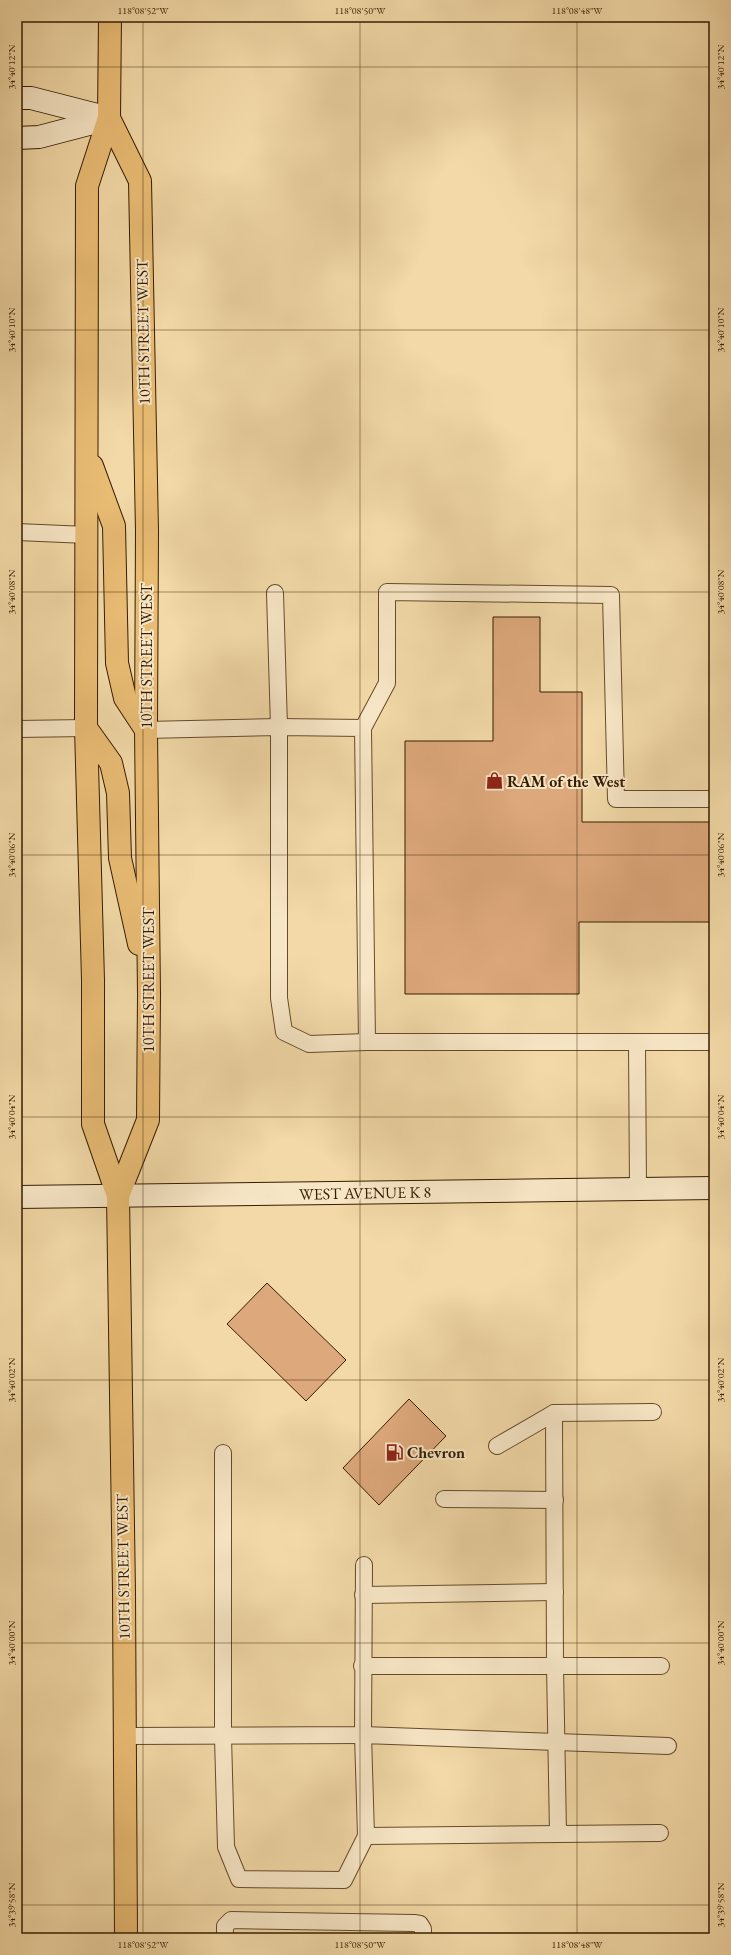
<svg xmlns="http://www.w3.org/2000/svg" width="731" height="1955" font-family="'EB Garamond',serif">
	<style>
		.building { fill: #dda87c; stroke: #361c00 }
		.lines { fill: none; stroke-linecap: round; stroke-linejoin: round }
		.lane-casing { stroke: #654b2a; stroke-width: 18 }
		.secondary-casing { stroke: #361c00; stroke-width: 24 }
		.primary-casing { stroke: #361c00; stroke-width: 24 }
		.lane { stroke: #f7e6c6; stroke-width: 16 }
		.secondary { stroke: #f7e6c6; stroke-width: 22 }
		.primary { stroke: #e9bc74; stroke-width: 22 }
		.ticks { fill: none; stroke: #361c00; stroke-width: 1; stroke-opacity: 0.45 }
		.labels { text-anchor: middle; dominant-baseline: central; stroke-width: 4; stroke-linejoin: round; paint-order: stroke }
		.street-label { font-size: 16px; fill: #361c00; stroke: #f7e6c6 }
		.poi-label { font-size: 16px; font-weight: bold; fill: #361c00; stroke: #f7e6c6; text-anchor: start }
		.neatline { fill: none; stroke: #361c00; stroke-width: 1.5 }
		.ticks-label { font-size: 10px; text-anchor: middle; fill: #361c00 }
	</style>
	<rect width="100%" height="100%" fill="#f2d9a7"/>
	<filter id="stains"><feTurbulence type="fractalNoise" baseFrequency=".005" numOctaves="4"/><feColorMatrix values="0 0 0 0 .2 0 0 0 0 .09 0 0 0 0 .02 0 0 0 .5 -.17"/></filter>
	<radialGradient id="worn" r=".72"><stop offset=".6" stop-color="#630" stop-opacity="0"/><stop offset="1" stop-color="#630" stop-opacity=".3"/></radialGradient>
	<g class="building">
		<polygon points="493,617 540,617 540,692 582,692 582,822 714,822 714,922 579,922 579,994 405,994 405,741 493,741"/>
		<polygon points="267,1283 346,1360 306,1401 227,1324"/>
		<polygon points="409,1399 446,1436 379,1505 343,1468"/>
	</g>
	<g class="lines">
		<defs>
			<g id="lane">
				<polyline points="17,532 87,535"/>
				<polyline points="275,593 279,727 279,998 284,1032 309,1044 367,1042"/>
				<polyline points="363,728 387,683 387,592 611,595 616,799 714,799"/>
				<polyline points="17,729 86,728"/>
				<polyline points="146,730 279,727 363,728 367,1042 714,1042"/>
				<polyline points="637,1043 638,1189"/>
				<polyline points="554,1413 555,1666 558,1833"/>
				<polyline points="497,1446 554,1413 653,1412"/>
				<polyline points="223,1453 223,1737 226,1847 239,1879 344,1880 366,1836"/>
				<polyline points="444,1499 555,1500"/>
				<polyline points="363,1595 555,1592"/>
				<polyline points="362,1666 661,1666"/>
				<polyline points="124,1736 363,1735 364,1565"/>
				<polyline points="660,1833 366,1836 363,1735 668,1746"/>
				<polyline points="225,1938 225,1926 231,1920 414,1923 420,1924 423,1929 423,1938"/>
			</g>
			<g id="secondary">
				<polyline points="17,98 31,98 109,118"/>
				<polyline points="17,138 39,137 108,119"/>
				<polyline points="17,1197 714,1188"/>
			</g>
			<g id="primary">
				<polyline points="110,17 109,118 87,186 86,728 93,980 93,1124 118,1196 124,1592 126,1938"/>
				<polyline points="109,118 140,181 147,531 146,730 149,994 148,1120 118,1196"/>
				<polyline points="92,466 114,526 117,663 125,698 146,730"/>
				<polyline points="86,728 111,763 118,793 120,858 139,944"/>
			</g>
		</defs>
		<use href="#lane" class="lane-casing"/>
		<use href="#secondary" class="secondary-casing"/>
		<use href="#primary" class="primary-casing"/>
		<use href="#lane" class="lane"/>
		<use href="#secondary" class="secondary"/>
		<use href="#primary" class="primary"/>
	</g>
	<path class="ticks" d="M 143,17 L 143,1938M 360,17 L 360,1938M 577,17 L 577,1938M 17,67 L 714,67M 17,330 L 714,330M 17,592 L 714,592M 17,855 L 714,855M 17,1117 L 714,1117M 17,1380 L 714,1380M 17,1643 L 714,1643M 17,1905 L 714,1905"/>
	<defs>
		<symbol id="shop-bare" viewBox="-9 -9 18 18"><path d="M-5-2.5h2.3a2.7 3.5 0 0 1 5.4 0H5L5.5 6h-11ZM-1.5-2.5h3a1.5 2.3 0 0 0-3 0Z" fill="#8f2418" stroke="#f7e6c6" stroke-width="2.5" paint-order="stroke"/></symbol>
		<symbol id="fuel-bare" viewBox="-9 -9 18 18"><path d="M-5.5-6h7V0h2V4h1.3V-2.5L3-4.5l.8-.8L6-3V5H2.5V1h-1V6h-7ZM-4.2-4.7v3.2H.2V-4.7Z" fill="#8f2418" stroke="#f7e6c6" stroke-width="2.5" paint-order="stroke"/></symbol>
	</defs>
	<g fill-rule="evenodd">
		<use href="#shop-bare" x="482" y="768" width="25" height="25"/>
		<use href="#fuel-bare" x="382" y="1440" width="25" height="25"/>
	</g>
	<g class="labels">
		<g class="street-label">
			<text transform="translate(143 332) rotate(-91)">10TH STREET WEST</text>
			<text transform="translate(146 656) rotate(-90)">10TH STREET WEST</text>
			<text transform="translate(148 980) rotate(-90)">10TH STREET WEST</text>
			<text transform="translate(365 1193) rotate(-1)">WEST AVENUE K 8</text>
			<text transform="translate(123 1567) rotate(-91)">10TH STREET WEST</text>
		</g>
		<g class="poi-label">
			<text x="507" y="781">RAM of the West</text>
			<text x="407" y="1452">Chevron</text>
		</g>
	</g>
	<rect width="731" height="1955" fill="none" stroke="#f2d9a7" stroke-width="44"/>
	<rect x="22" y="22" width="687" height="1911" class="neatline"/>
	<g class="ticks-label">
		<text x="143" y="14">118°08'52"W</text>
		<text x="360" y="14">118°08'50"W</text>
		<text x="577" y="14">118°08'48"W</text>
		<text transform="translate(11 67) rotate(-90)" y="4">34°40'12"N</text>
		<text transform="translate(720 67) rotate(-90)" y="4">34°40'12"N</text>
		<text transform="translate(11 330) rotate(-90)" y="4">34°40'10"N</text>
		<text transform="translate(720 330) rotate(-90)" y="4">34°40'10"N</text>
		<text transform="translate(11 592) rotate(-90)" y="4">34°40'08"N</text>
		<text transform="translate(720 592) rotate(-90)" y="4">34°40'08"N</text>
		<text transform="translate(11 855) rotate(-90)" y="4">34°40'06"N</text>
		<text transform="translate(720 855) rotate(-90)" y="4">34°40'06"N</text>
		<text transform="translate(11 1117) rotate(-90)" y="4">34°40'04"N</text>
		<text transform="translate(720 1117) rotate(-90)" y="4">34°40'04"N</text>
		<text transform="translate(11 1380) rotate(-90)" y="4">34°40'02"N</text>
		<text transform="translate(720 1380) rotate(-90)" y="4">34°40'02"N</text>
		<text transform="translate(11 1643) rotate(-90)" y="4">34°40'00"N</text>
		<text transform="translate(720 1643) rotate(-90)" y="4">34°40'00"N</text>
		<text transform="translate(11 1905) rotate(-90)" y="4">34°39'58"N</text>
		<text transform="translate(720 1905) rotate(-90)" y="4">34°39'58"N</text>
		<text x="143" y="1948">118°08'52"W</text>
		<text x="360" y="1948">118°08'50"W</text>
		<text x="577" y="1948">118°08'48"W</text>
	</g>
	<rect width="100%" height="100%" filter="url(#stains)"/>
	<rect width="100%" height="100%" fill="url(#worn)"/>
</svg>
